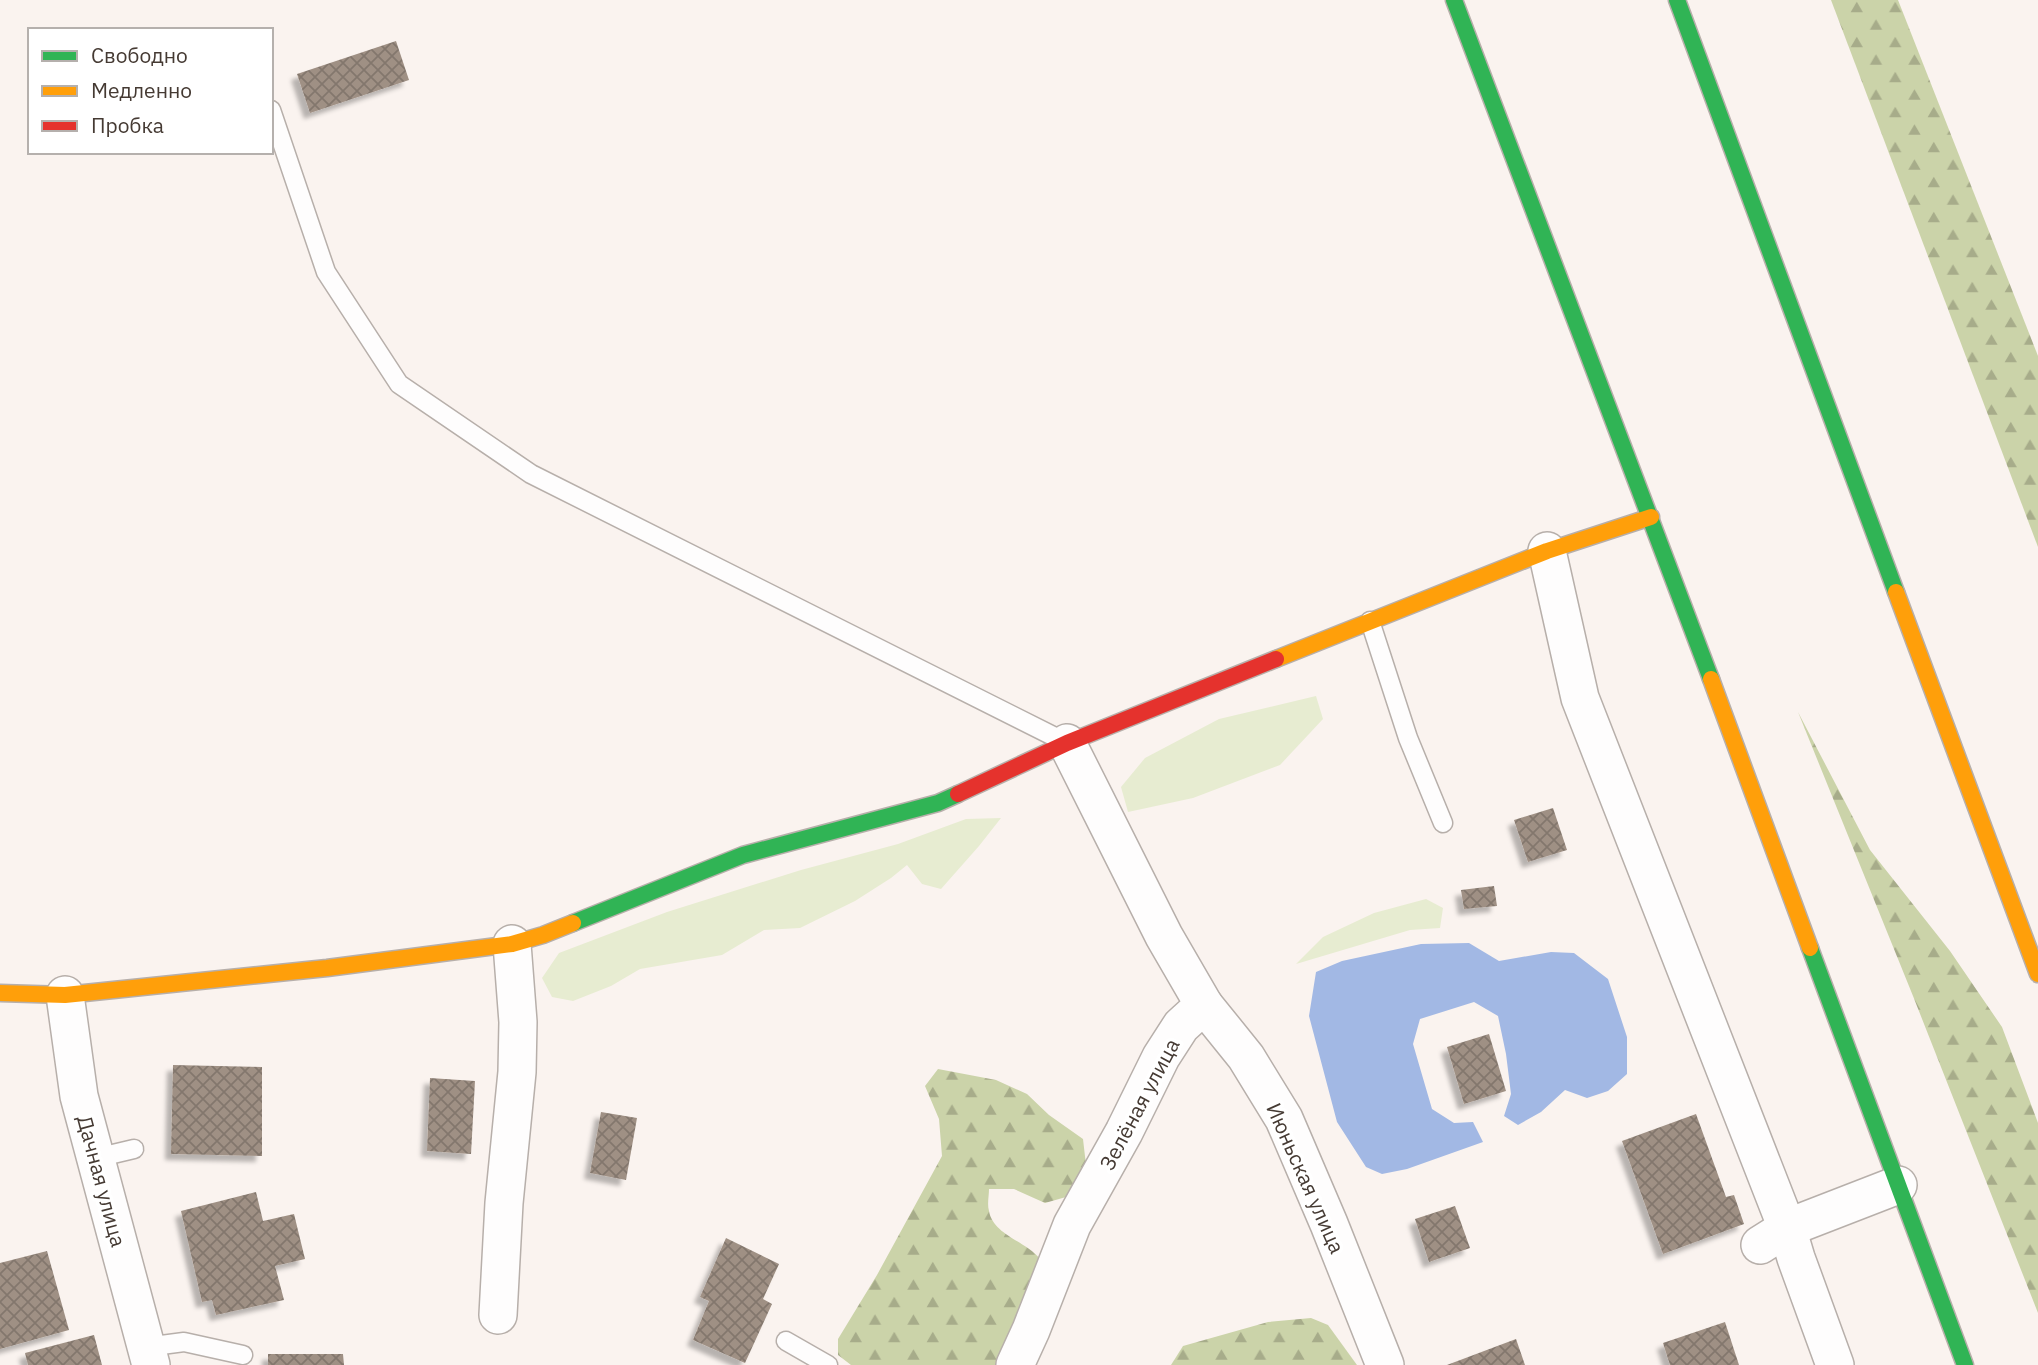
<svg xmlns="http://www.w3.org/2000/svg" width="2038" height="1365" font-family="'IBM Plex Sans',sans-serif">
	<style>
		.green { fill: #e7ecd1 }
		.forest { fill: url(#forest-firs) }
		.water { fill: #a2b8e4 }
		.building { fill: url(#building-cross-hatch); filter: url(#shadow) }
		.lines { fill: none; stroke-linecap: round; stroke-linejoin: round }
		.lane-casing { stroke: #b7afaa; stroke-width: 21 }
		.street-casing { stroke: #b7afaa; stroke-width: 40 }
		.fast-casing { stroke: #b7afaa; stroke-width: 19 }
		.slow-casing { stroke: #b7afaa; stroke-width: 19 }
		.jam-casing { stroke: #b7afaa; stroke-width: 19 }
		.lane { stroke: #fefdfd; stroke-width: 18 }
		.street { stroke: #fefdfd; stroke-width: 37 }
		.fast { stroke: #30b455; stroke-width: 16 }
		.slow { stroke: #ff9f0a; stroke-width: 16 }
		.jam { stroke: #e5322d; stroke-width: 16 }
		.labels { text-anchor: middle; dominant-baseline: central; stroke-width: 7; stroke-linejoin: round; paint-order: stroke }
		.street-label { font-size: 21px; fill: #453a33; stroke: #fff }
	</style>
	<defs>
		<pattern id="forest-firs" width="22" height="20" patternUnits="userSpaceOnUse" patternTransform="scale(1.75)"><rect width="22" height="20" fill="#cbd3a9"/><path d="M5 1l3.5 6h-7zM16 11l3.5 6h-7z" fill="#a7ac8a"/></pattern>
		<pattern id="building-cross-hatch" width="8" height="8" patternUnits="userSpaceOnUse" patternTransform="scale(1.75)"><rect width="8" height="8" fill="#9f9084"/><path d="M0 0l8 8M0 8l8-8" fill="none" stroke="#83776d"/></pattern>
		<filter id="shadow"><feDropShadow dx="-6" dy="6" stdDeviation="2" flood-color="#0004"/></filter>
	</defs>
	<rect width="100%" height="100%" fill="#faf3ef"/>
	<g class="green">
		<polygon points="1316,696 1323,719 1280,765 1193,798 1128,812 1121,787 1145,758 1219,719"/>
		<polygon points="1001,818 979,846 941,889 922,884 907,865 891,878 855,901 800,928 764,930 722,955 640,969 611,986 573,1001 552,997 542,978 559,953 667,912 801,870 898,844 966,819"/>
		<polygon points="1426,899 1443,908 1440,928 1410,930 1296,964 1323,937 1374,913"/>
	</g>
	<g class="forest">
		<polygon points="1831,0 1898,0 2038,356 2038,547"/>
		<polygon points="1798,712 1870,850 1950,951 2002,1027 2038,1123 2038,1313 1913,996"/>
		<path d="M 938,1069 L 996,1080 L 1027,1094 L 1049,1115 L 1083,1139 L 1086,1165 L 1066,1197 L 1045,1203 L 1014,1189 L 989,1189 C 989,1196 987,1204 989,1211 C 993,1235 1026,1241 1040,1259 L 998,1365 L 851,1365 L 838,1355 L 838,1339 L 877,1275 L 942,1156 L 939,1119 L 925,1086 Z"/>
		<polygon points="1311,1318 1328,1325 1357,1365 1171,1365 1183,1346 1268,1322"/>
	</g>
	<polygon class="water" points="1469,943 1499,961 1551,952 1574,953 1608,979 1627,1037 1627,1074 1608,1091 1587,1098 1565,1090 1541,1112 1518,1125 1504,1116 1511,1094 1506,1054 1498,1016 1474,1002 1420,1019 1413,1044 1432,1109 1454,1123 1473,1122 1483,1142 1407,1169 1382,1174 1366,1167 1337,1122 1309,1016 1316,972 1342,961 1421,944"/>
	<g class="building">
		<polygon points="396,41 409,80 310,113 297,74"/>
		<polygon points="1553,808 1567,850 1528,862 1514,820"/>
		<polygon points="1494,886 1497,906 1464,909 1461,890"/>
		<polygon points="1489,1034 1506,1091 1464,1104 1447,1047"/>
		<polygon points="173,1065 262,1067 262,1156 171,1154"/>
		<polygon points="430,1078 475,1081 471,1154 427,1151"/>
		<polygon points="601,1112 637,1118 626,1180 590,1173"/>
		<polygon points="1696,1114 1726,1197 1734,1195 1744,1224 1663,1254 1622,1141"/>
		<polygon points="256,1192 263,1221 294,1214 305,1259 275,1266 284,1300 216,1315 212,1300 202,1302 181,1211"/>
		<polygon points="1455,1206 1470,1248 1429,1262 1415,1219"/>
		<polygon points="726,1238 779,1264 763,1299 772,1304 745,1363 693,1340 709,1301 700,1297"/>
		<polygon points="47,1251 69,1330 0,1349 0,1263"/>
		<polygon points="1725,1322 1739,1365 1670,1365 1663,1343"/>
		<polygon points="94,1335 102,1365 28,1365 25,1353"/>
		<polygon points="1516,1339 1525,1365 1447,1365"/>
		<polygon points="268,1354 343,1354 344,1365 268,1365"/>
	</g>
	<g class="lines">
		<defs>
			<g id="lane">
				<polyline points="271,110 326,272 399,384 531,474 1067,743"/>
				<polyline points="1370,621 1408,738 1443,823"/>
				<polyline points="96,1158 134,1149"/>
				<polyline points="786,1341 828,1365"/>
				<polyline points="146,1347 184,1342 243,1355"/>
			</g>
			<g id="street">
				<polyline points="1547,551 1580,698 1787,1228 1796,1258 1835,1365"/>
				<polyline points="65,995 79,1096 151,1365"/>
				<polyline points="1204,1005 1246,1057 1284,1119 1329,1224 1385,1365"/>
				<polyline points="1760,1245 1787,1228 1898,1185"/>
				<polyline points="498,1315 504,1203 517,1072 518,1022 512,944"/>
				<polyline points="1015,1365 1031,1330 1072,1225 1124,1132 1161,1057 1181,1026 1204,1005 1164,936 1067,743"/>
			</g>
			<g id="fast">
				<polyline points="1454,0 1711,679"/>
				<polyline points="1677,0 1896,592"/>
				<polyline points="573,923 743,855 938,803 958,794"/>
				<polyline points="1810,948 1965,1365"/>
			</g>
			<g id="slow">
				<polyline points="1896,592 2038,974"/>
				<polyline points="1276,659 1547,551 1651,517"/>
				<polyline points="1711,679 1810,948"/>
				<polyline points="0,993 65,995 327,968 512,944 543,935 573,923"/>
			</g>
			<polyline id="jam" points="958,794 1067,743 1276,659"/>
		</defs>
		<use href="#lane" class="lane-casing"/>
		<use href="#street" class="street-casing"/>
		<use href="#fast" class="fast-casing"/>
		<use href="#slow" class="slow-casing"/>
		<use href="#jam" class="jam-casing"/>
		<use href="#lane" class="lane"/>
		<use href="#street" class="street"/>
		<use href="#fast" class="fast"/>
		<use href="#slow" class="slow"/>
		<use href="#jam" class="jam"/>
	</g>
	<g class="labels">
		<g class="street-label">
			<text transform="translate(1139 1104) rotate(-62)">Зелёная улица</text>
			<text transform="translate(1306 1178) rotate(66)">Июньская улица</text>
			<text transform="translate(102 1181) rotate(75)">Дачная улица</text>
		</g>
	</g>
	<rect x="28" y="28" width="245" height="126" fill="#ffffff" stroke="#b5b0ad" stroke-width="2"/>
	<rect x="42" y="51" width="35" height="10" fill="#30b455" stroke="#b5b0ad" stroke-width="2"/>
	<text x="91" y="63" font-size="21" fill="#453a33">Свободно</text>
	<rect x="42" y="86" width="35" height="10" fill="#ff9f0a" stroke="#b5b0ad" stroke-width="2"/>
	<text x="91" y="98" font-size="21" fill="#453a33">Медленно</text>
	<rect x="42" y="121" width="35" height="10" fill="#e5322d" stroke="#b5b0ad" stroke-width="2"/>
	<text x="91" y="133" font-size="21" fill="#453a33">Пробка</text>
</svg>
